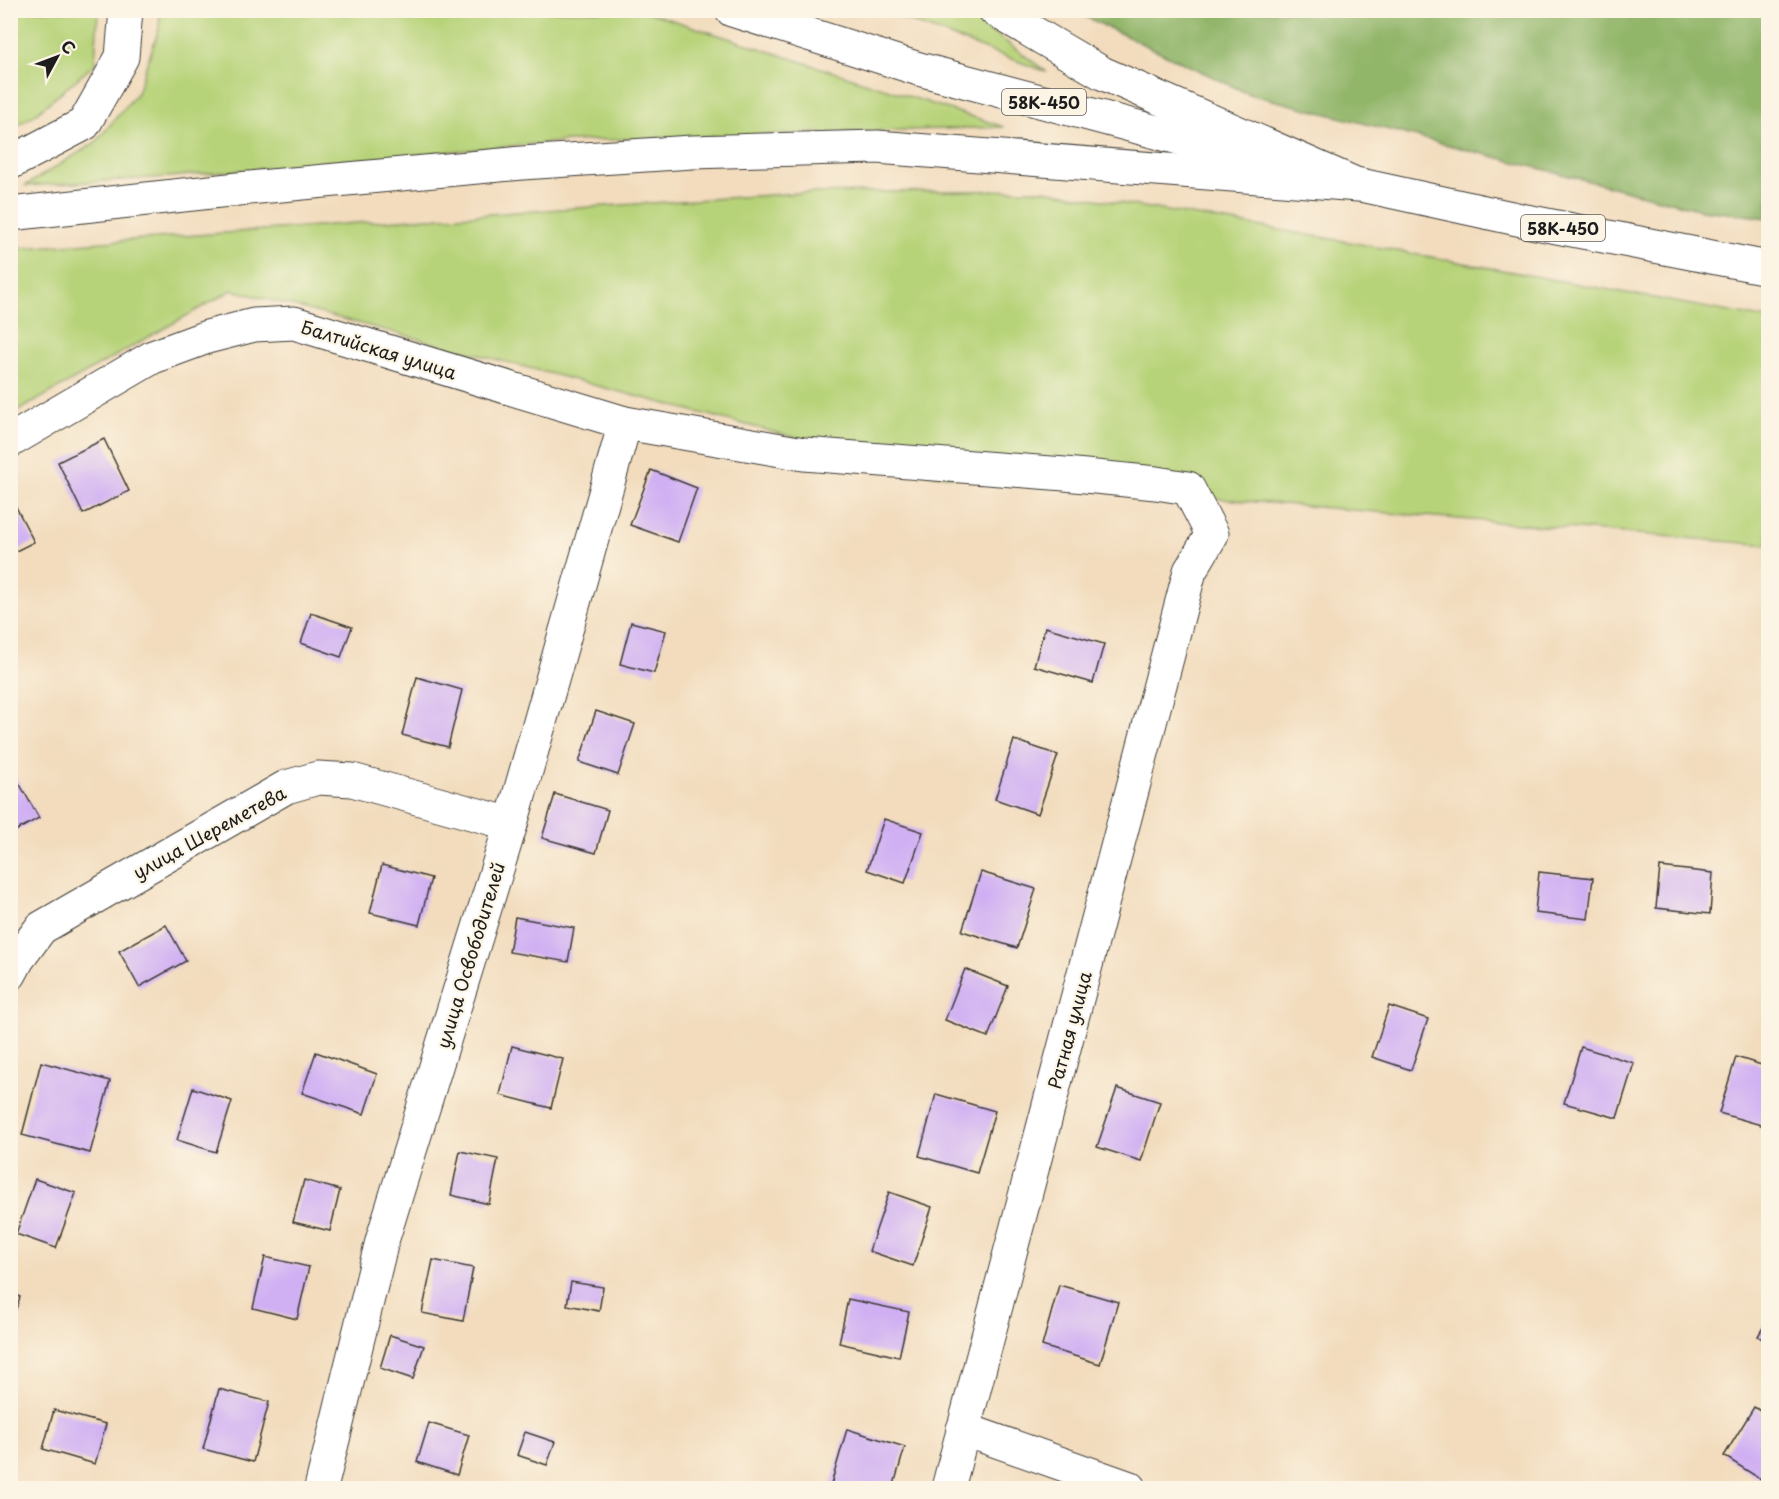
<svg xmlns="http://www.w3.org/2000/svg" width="1779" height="1499" font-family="'Playpen Sans',sans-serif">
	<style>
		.green { fill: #b7d379; stroke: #6a784a; stroke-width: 1.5 }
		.forest { fill: #91b569; stroke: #566842; stroke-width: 1.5 }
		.building { fill: #d0b0f3 }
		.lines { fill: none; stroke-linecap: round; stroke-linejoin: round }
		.minor-casing { stroke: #3c3934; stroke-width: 35 }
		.major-casing { stroke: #3c3934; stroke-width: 35 }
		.highway-casing { stroke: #3c3934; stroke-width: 35 }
		.minor { stroke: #fff; stroke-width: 33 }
		.major { stroke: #fff; stroke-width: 33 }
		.highway { stroke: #fff; stroke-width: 33 }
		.labels { text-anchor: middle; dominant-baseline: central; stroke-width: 4.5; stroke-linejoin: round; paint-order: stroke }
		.shield { fill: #fcf5e5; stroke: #5f5d58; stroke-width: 1.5 }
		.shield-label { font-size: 16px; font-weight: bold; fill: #1c1c1c }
		.street-label { font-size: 18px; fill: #1c1c1c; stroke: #fcf5e5 }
	</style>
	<rect width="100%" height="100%" fill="#fcf5e5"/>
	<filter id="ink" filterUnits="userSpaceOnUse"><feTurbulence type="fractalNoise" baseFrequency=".0167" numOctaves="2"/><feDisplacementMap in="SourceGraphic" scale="12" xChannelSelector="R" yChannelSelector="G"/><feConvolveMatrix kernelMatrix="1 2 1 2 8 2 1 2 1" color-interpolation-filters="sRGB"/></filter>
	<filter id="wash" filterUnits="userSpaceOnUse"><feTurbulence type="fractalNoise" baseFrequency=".008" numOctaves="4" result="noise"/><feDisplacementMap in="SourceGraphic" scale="24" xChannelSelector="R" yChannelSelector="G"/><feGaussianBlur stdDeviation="1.35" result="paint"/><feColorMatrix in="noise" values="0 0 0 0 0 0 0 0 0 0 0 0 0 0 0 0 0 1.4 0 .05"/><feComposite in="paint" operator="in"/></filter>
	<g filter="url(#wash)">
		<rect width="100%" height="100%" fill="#f2dcbd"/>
		<g class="green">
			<polygon points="11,10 98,11 95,64 33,116 11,129"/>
			<polygon points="160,11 644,11 1004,127 569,141 168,177 25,186 96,142 137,93 159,29"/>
			<polygon points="882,11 964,11 1047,72"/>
			<polygon points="1043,190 1333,239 1768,319 1768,545 937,475 232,290 11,415 11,249 370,222 800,193"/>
		</g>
		<polygon class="forest" points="1073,11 1768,11 1768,218 1702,210 1249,94"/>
		<g id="blocks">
			<g class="building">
				<polygon points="104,439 129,491 83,514 58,462"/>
				<polygon points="651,470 697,488 678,542 630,525"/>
				<polygon points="14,503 34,542 10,554 10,505"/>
				<polygon points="311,613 352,627 341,657 301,643"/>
				<polygon points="631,622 666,631 654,673 620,664"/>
				<polygon points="1045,627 1104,644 1093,683 1034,666"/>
				<polygon points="417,677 462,690 448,747 402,735"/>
				<polygon points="596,711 635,724 618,775 579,762"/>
				<polygon points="1014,740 1058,755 1038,814 995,799"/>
				<polygon points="15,776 39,818 10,834 10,779"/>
				<polygon points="555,794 608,810 596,853 542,838"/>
				<polygon points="884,819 923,832 905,883 867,870"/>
				<polygon points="382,865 431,878 419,925 370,913"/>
				<polygon points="1660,867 1713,873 1710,914 1656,908"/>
				<polygon points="981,872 1036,889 1017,948 962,931"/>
				<polygon points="1539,872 1593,878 1588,919 1535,913"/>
				<polygon points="515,917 574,928 568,962 509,952"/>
				<polygon points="166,925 186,961 139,987 119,951"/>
				<polygon points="965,969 1008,986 988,1037 945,1020"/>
				<polygon points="1389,1006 1428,1019 1411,1070 1372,1057"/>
				<polygon points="512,1046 563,1059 551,1108 500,1095"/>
				<polygon points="1581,1047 1634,1063 1617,1118 1564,1103"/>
				<polygon points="316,1052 377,1074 364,1114 302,1093"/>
				<polygon points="1736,1057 1768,1067 1768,1127 1719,1113"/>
				<polygon points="41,1062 110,1081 90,1153 22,1135"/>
				<polygon points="193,1088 232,1101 216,1152 177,1140"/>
				<polygon points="1117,1088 1160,1102 1141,1161 1097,1147"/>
				<polygon points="936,1094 995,1111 977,1173 919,1156"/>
				<polygon points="460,1151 498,1159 489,1204 451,1195"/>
				<polygon points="35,1179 76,1193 56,1248 16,1234"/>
				<polygon points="304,1180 340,1190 330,1231 293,1222"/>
				<polygon points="889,1192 932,1207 913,1266 869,1251"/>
				<polygon points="265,1257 309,1267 297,1319 253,1308"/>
				<polygon points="433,1260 473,1268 463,1321 422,1313"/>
				<polygon points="571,1282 603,1287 599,1311 567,1305"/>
				<polygon points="1059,1285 1118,1302 1100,1364 1042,1346"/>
				<polygon points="10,1293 20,1297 11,1324 10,1324"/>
				<polygon points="848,1299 909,1312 899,1357 839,1343"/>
				<polygon points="1768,1319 1768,1343 1758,1336"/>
				<polygon points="390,1335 424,1346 413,1379 380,1368"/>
				<polygon points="219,1389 269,1402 253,1462 203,1449"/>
				<polygon points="1754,1407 1768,1416 1768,1484 1724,1456"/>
				<polygon points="54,1410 106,1424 95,1464 43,1449"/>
				<polygon points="429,1423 469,1435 457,1475 417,1462"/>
				<polygon points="847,1429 905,1447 893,1488 830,1488"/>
				<polygon points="525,1432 555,1442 547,1465 517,1455"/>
			</g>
		</g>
	</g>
	<g filter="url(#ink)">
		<use href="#blocks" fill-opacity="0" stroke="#3c3934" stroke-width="1.5"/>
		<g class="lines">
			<defs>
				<g id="minor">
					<polyline points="10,441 153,357 207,337 254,325 294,323 625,423 804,454 1065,474 1156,483 1188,488 1212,534 1190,571 948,1488"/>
					<polyline points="10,974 18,959 41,928 286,787 318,778 352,780 511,824"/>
					<polyline points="963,1429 1130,1488"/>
					<polyline points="321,1488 382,1241 511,824 625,423"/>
				</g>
				<polyline id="major" points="995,10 1102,73 1351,182"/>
				<g id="highway">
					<polyline points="732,10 919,69 1277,164"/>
					<polyline points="10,163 84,124 122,57 126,10"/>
					<polyline points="1338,180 1526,221 1768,268"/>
					<polyline points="10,214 238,189 522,163 692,152 877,147 1358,185"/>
				</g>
			</defs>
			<use href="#minor" class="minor-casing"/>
			<use href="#major" class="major-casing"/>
			<use href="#highway" class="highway-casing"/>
			<use href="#minor" class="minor"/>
			<use href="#major" class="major"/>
			<use href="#highway" class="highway"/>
		</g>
	</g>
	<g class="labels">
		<g class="shield">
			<rect x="1002" y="89" width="84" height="26" rx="4.5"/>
			<rect x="1521" y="215" width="84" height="26" rx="4.5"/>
		</g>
		<g class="shield-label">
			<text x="1044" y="102">58К-450</text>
			<text x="1563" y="228">58К-450</text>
		</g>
		<g class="street-label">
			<text transform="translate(379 349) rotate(17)">Балтийская улица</text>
			<text transform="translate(209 832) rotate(-29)">улица Шереметева</text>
			<text transform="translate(470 955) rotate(-73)">улица Освободителей</text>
			<text transform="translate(1069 1030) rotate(-75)">Ратная улица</text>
		</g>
	</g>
	<rect width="1779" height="1499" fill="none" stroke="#fcf5e5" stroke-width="36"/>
	<g transform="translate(57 57) rotate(49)" stroke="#fcf5e5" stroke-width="4.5" paint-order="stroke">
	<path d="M0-4.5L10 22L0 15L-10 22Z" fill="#1c1c1c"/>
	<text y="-9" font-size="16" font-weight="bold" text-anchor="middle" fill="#1c1c1c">С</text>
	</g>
</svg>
